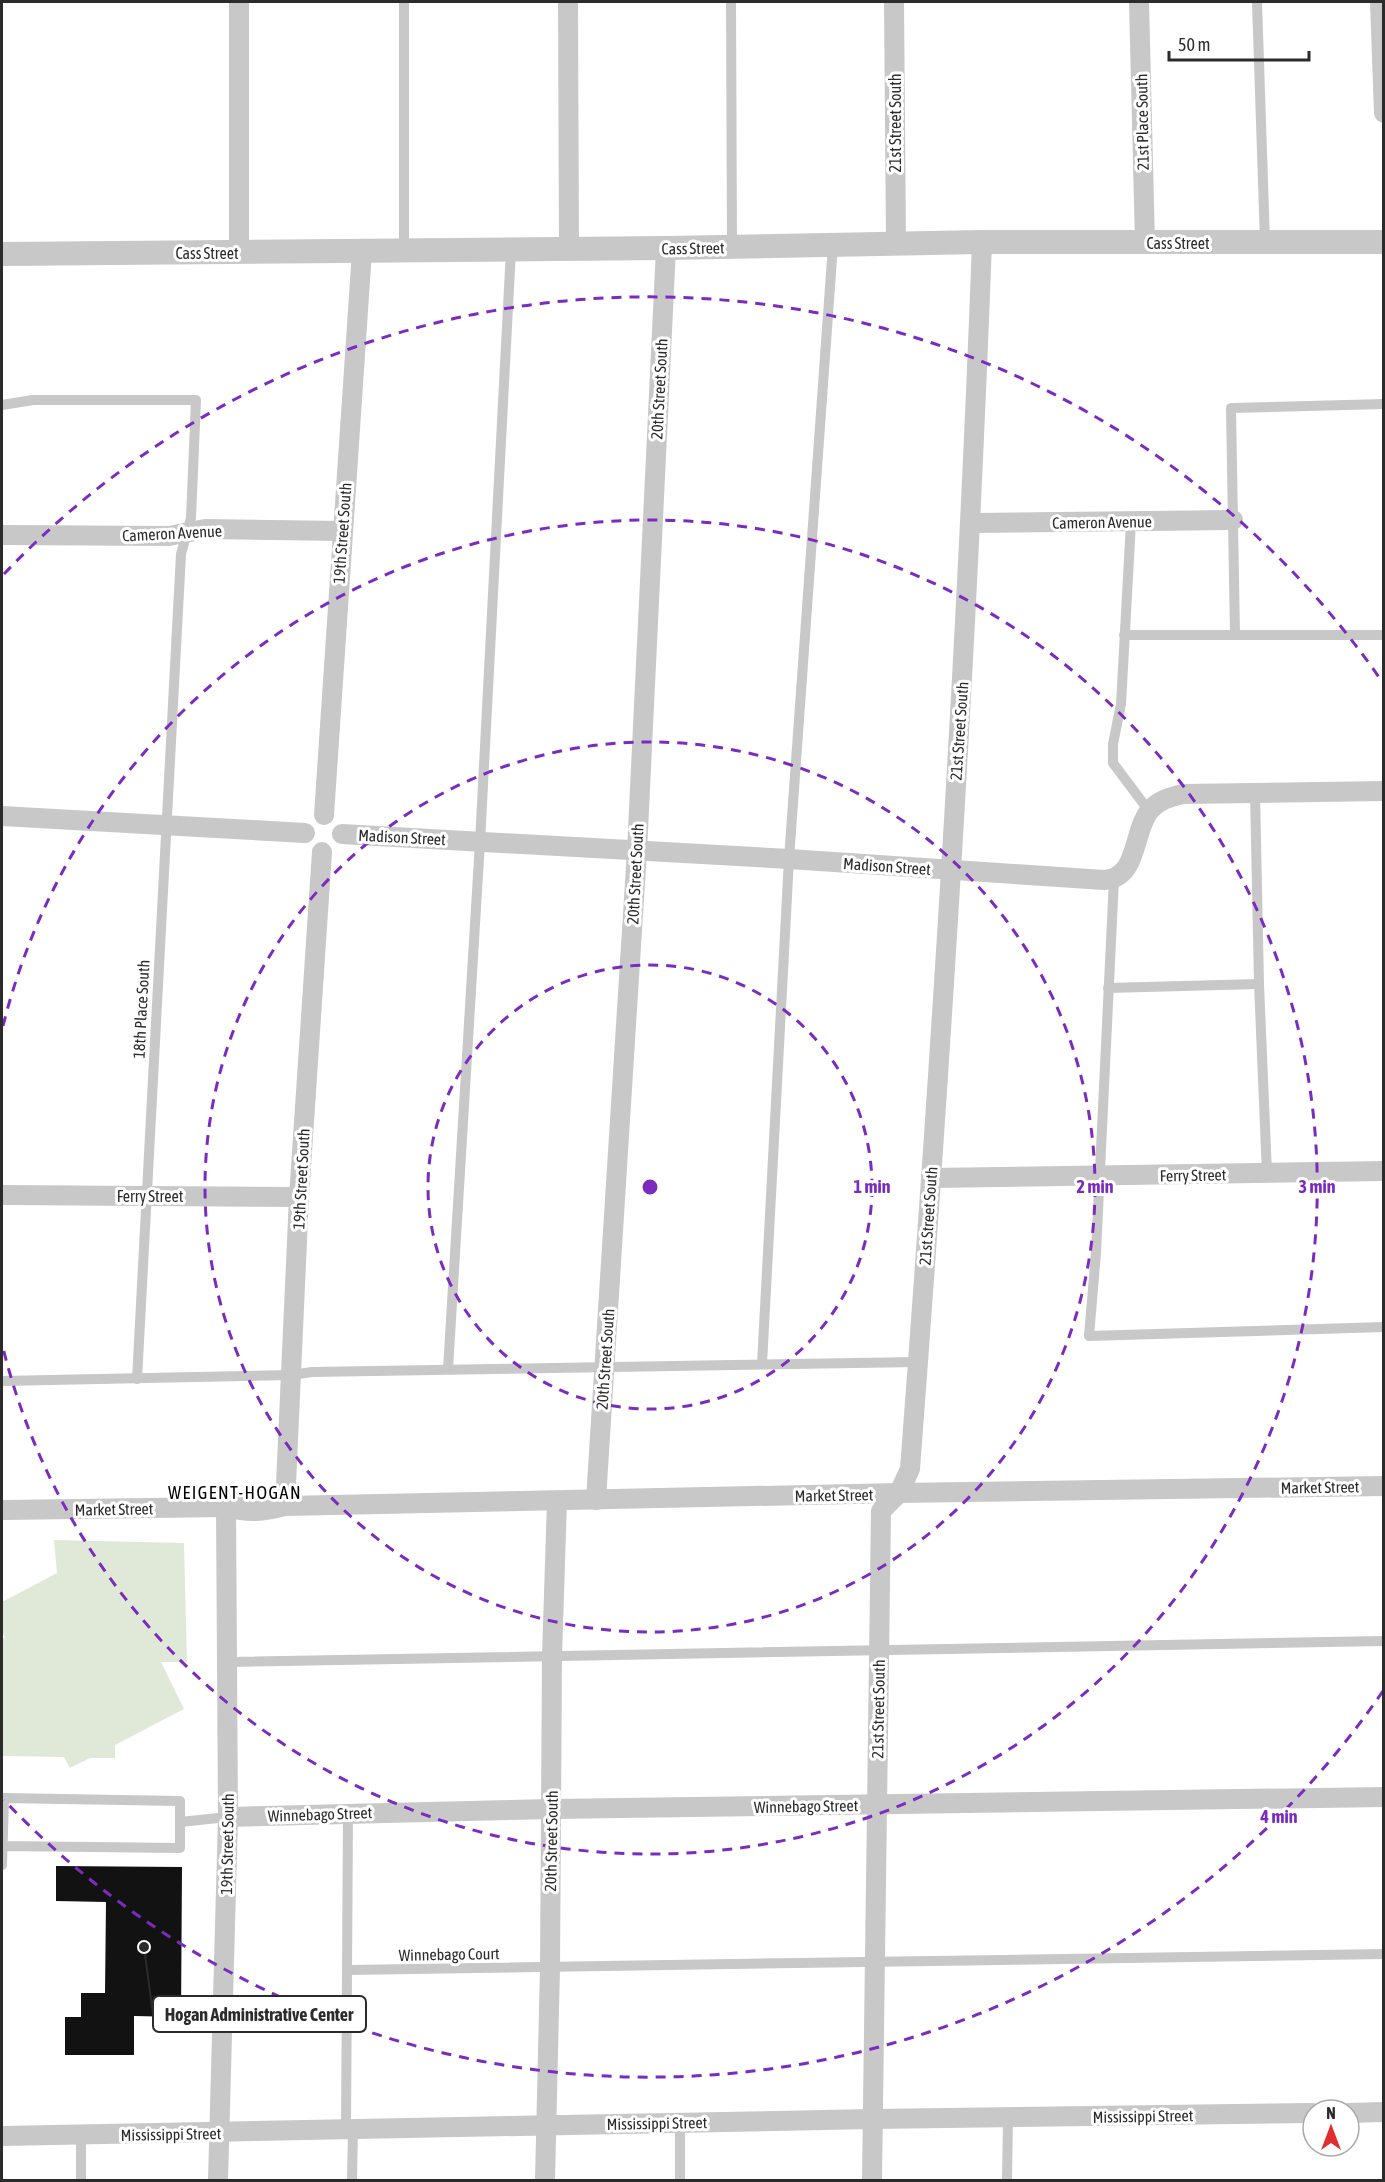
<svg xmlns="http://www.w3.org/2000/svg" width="1385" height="2182" font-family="'Asap Condensed',sans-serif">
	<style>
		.green { fill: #e0e9d8 }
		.building { fill: #121212 }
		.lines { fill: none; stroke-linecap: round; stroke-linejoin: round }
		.service { stroke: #c8c8c8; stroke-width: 10 }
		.minor { stroke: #c8c8c8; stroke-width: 20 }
		.tertiary { stroke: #c8c8c8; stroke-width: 24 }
		.ring { fill: none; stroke: #7b2cbf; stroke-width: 3; stroke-dasharray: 10 8 }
		.labels { text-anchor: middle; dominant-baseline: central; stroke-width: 6; stroke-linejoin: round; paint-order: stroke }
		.street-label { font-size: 16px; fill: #2b2b2b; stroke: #fff }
		.neighbourhood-label { font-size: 18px; letter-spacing: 1.5px; fill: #000; stroke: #fff }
		.centre { fill: #7b2cbf; stroke: #fff; stroke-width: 3 }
		.ring-label { font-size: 18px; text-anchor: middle; font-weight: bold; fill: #7b2cbf; stroke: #fff; stroke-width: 6; stroke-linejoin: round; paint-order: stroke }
		.leader { fill: none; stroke: #2b2b2b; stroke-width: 2 }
		.callout-dot { fill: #2b2b2b; stroke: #fff; stroke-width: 2 }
		.callout { fill: #fff; stroke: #2b2b2b; stroke-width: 2 }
		.callout-label { font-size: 18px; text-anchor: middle; font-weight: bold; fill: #2b2b2b }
	</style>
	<rect width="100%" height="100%" fill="#fff"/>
	<polygon class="green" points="54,1540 184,1543 187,1662 161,1662 184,1709 115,1745 115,1758 90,1758 70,1768 64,1757 2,1756 2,1638 5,1638 2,1630 2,1602 57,1573"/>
	<polygon class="building" points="56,1866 182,1867 181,2017 134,2016 134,2055 65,2055 65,2017 81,2017 81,1993 105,1993 106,1902 56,1901"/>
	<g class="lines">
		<g class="service">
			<polyline points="404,2 404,251"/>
			<polyline points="731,2 732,247"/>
			<polyline points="1257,2 1265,242"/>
			<polyline points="2,405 33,400 196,400 191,518 181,554 137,1379"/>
			<polyline points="1131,522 1121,704 1113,744 1113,763 1149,811"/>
			<polyline points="1124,635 1384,635"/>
			<polyline points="1235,635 1231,408 1384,404"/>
			<polyline points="1255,793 1259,984 1267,1174"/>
			<polyline points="1114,879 1096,1253 1089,1336 1384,1327"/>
			<polyline points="1108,988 1259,984"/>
			<polyline points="762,1364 789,859 833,245"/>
			<polyline points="448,1369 480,842 511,250"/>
			<polyline points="2,1381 292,1375 312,1372 918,1362"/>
			<polyline points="228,1662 1384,1641"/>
			<polyline points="180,1822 228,1817"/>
			<polyline points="2,1865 4,1798 180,1801 180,1848 2,1846"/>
			<polyline points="348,1970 1384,1954"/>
			<polyline points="680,2122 680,2180"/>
			<polyline points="346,2130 348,1813"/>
			<polyline points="81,2180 81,2136"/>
			<polyline points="352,2180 353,2130"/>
			<polyline points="1007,2180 1008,2117"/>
		</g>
		<g class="minor">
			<polyline points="239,2 239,253"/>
			<polyline points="568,2 569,249"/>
			<polyline points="894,2 896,244"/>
			<polyline points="1139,2 1145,243"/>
			<polyline points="1380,2 1384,113"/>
			<polyline points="972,523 1233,520"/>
			<polyline points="2,535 169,536 205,529 342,531"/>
			<polyline points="324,815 362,251"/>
			<polyline points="2,816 305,833"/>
			<path d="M 342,834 L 789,859 L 1104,880 C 1139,878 1132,832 1150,810 C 1159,800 1170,797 1183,794 L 1384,791"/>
			<polyline points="931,1178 1384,1171"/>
			<polyline points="2,1195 299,1197"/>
			<polyline points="596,1500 637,851 666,248"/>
			<polyline points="285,1506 299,1197 322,852"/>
			<path d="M 226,1507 C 247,1513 264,1512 285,1506 L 899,1493 L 1384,1486"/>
			<polyline points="2,1510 226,1507 239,1503"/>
			<polyline points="228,1817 552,1809 1384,1797"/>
			<polyline points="1349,2113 1384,2112"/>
			<polyline points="2,2136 873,2119 1313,2113"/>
			<polyline points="218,2180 228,1817 226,1507"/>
			<polyline points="545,2180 550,1968 552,1656 557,1501"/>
			<path d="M 872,2180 L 881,1511 L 899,1493 L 910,1469 C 941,1060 967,651 982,242"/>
		</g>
		<polyline class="tertiary" points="2,254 666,248 982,242 1384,242"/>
	</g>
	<g class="ring">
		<circle cx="650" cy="1187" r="222"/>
		<circle cx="650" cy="1187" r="445"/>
		<path d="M3 1026A667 667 0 1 1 3 1348"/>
		<path d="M1383 1691A890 890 0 0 1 4 1800M4 574A890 890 0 0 1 1383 683"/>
	</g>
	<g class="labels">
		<g class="street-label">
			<text transform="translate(1142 122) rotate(-91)">21st Place South</text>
			<text transform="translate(895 123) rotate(-90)">21st Street South</text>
			<text x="1178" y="243">Cass Street</text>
			<text transform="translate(693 248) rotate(-1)">Cass Street</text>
			<text x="207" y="253">Cass Street</text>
			<text transform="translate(659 389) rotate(-87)">20th Street South</text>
			<text transform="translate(1102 522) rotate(-1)">Cameron Avenue</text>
			<text transform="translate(172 533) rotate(-3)">Cameron Avenue</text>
			<text transform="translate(342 533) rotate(-86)">19th Street South</text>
			<text transform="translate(959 731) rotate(-86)">21st Street South</text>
			<text transform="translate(402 837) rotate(3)">Madison Street</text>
			<text transform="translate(887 866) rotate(4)">Madison Street</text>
			<text transform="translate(635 874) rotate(-87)">20th Street South</text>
			<text transform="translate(141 1009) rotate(-87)">18th Place South</text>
			<text transform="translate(1193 1175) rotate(-1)">Ferry Street</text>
			<text transform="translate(301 1179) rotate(-87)">19th Street South</text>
			<text x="150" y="1196">Ferry Street</text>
			<text transform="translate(928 1216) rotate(-86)">21st Street South</text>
			<text transform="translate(605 1359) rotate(-86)">20th Street South</text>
			<text transform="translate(1320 1487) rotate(-1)">Market Street</text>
			<text transform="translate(834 1495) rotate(-1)">Market Street</text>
			<text transform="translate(114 1509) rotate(-1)">Market Street</text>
			<text transform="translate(878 1709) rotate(-89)">21st Street South</text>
			<text transform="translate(806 1806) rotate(-1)">Winnebago Street</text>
			<text transform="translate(320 1814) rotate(-2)">Winnebago Street</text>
			<text transform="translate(551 1841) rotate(-89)">20th Street South</text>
			<text transform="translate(227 1844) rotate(-89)">19th Street South</text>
			<text transform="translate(449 1954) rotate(-1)">Winnebago Court</text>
			<text transform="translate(1143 2116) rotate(-1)">Mississippi Street</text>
			<text transform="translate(657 2123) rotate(-1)">Mississippi Street</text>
			<text transform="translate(171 2134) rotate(-1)">Mississippi Street</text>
		</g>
		<g class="neighbourhood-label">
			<text x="235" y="1492">WEIGENT-HOGAN</text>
		</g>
	</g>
	<circle cx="650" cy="1187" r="9" class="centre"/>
	<g class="ring-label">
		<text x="872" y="1193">1 min</text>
		<text x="1095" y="1193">2 min</text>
		<text x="1317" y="1193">3 min</text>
		<text x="1279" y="1823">4 min</text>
	</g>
	<path class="leader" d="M144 1947L153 2014"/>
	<circle class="callout-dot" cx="144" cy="1947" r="6"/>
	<rect class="callout" x="153" y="1996" width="213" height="36" rx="6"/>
	<g class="callout-label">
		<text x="259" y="2021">Hogan Administrative Center</text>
	</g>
	<rect width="1385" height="2182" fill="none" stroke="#2b2b2b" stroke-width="6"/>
	<g transform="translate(1331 2128)"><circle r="28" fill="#ffffff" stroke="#aaaaaa" stroke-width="1.5"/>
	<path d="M0-4.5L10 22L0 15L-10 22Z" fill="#e22e2f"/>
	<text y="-9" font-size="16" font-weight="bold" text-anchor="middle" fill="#2b2b2b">N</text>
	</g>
	<path d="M1169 51v9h140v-9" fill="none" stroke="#2b2b2b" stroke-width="3"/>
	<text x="1178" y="51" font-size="18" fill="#2b2b2b" stroke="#ffffff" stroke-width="4.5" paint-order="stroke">50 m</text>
</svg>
